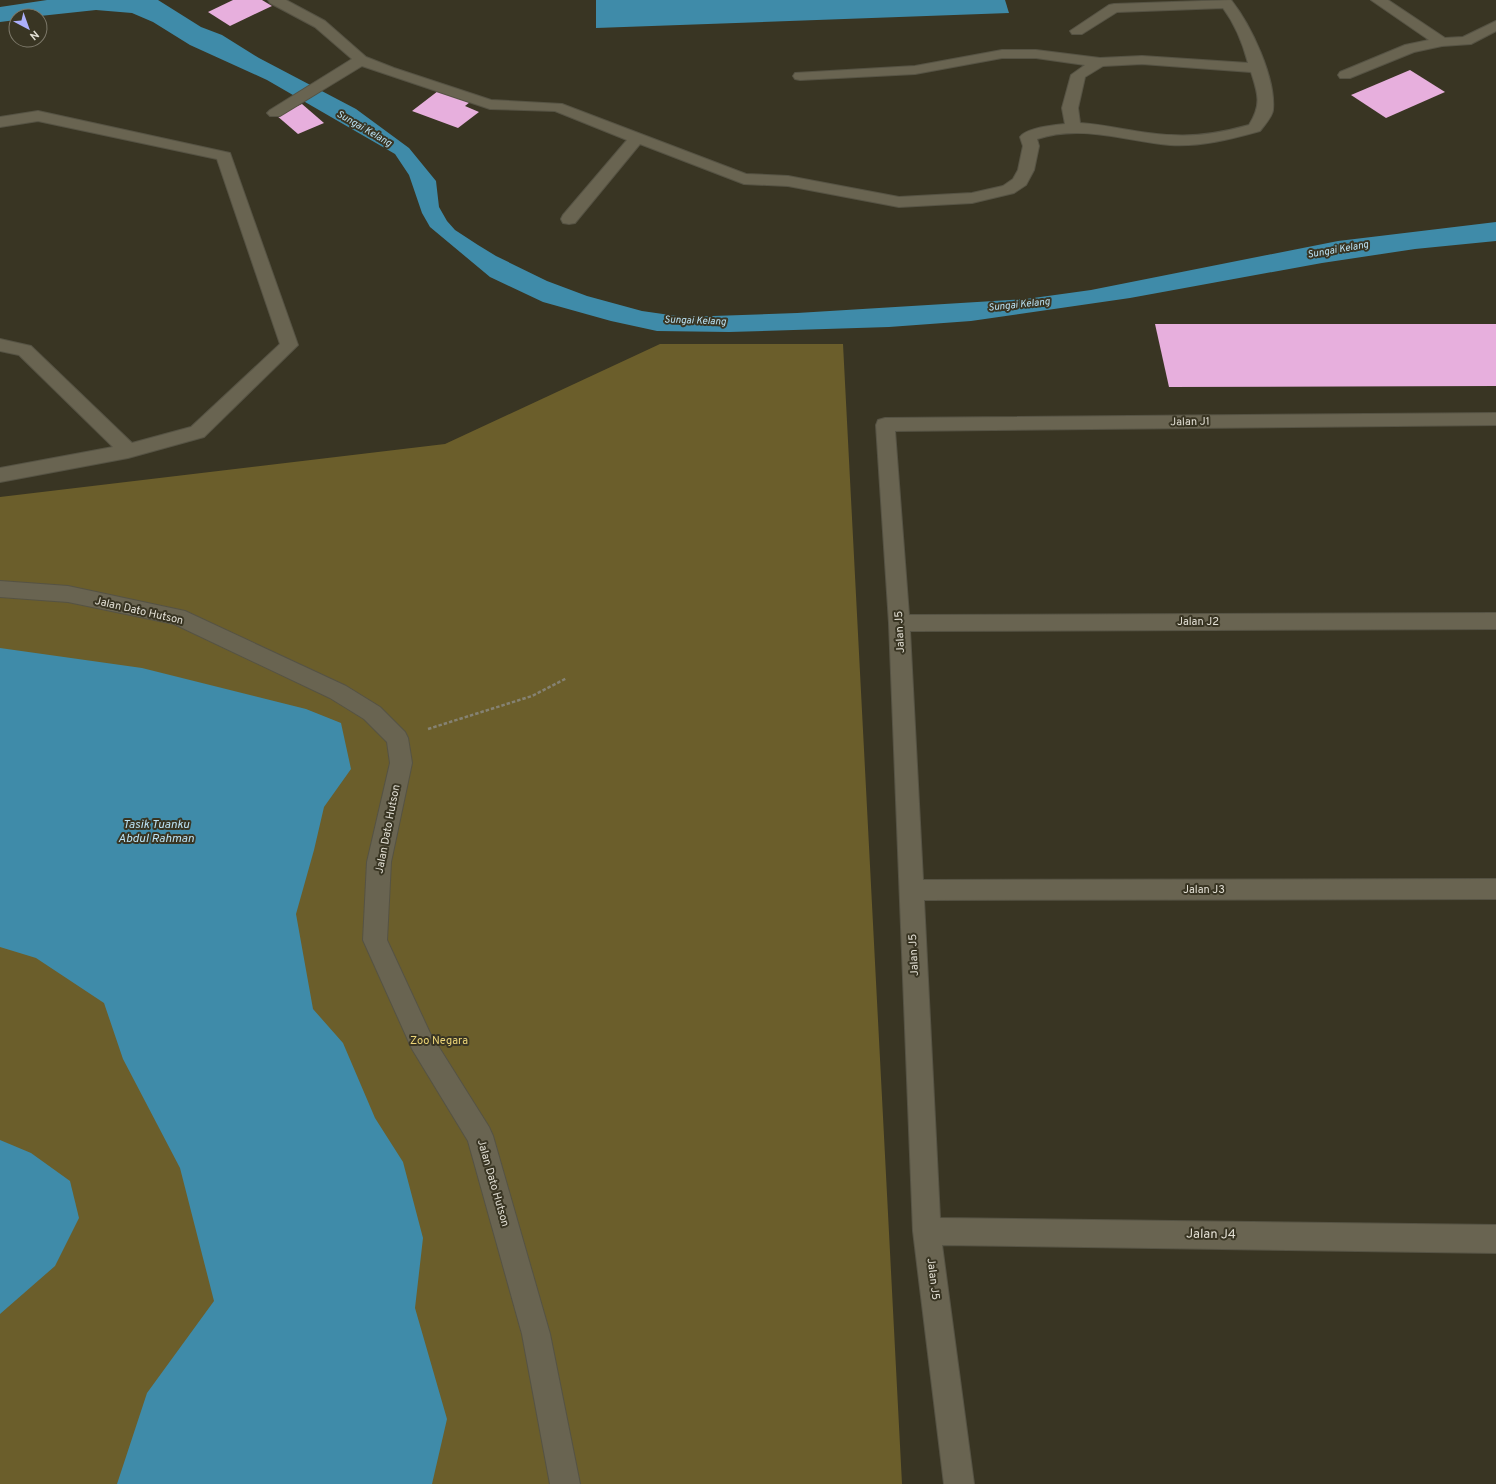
<svg xmlns="http://www.w3.org/2000/svg" width="1496" height="1484" font-family="Overpass,sans-serif">
	<style>
		.green { fill: #6b5e2b }
		.water { fill: #3f8ba9 }
		.building { fill: #e7afdd }
		.lines { fill: none; stroke-linecap: round; stroke-linejoin: round }
		.minor-casing { stroke: #565344; stroke-width: 2 }
		.path { stroke: #858273; stroke-width: 2.5; stroke-dasharray: 3.5 2; stroke-linecap: butt }
		.minor { fill: #696451; fill-rule: evenodd }
		.labels { text-anchor: middle; dominant-baseline: central; stroke-width: 4; stroke-linejoin: round; paint-order: stroke }
		.far-water-label { font-size: 10px; font-style: italic; fill: #bbe2f4; stroke: #393523 }
		.street-label { font-size: 11px; fill: #e2dfd4; stroke: #393523 }
		.park-label { font-size: 11px; fill: #edd577; stroke: #393523 }
		.water-label { font-size: 12px; font-style: italic; fill: #bbe2f4; stroke: #393523 }
		.near-street-label { font-size: 13px; fill: #e2dfd4; stroke: #393523 }
	</style>
	<rect width="100%" height="100%" fill="#393523"/>
	<polygon class="green" points="660,344 843,344 902,1484 0,1484 0,497 445,444"/>
	<g class="water">
		<polygon points="47,0 158,0 201,27 222,35 259,58 356,109 409,148 436,181 439,207 447,221 455,230 478,245 496,256 547,281 587,296 642,311 684,317 797,313 1026,299 1091,290 1338,241 1496,222 1496,241 1415,249 1322,263 1130,298 971,321 889,327 729,332 657,331 611,321 543,302 490,277 430,227 422,213 409,175 395,154 267,80 190,45 153,22 132,13 96,10 40,16 16,16 16,20 0,22 0,7"/>
		<polygon points="596,0 1005,0 1009,13 596,28"/>
		<polygon points="0,648 142,668 306,709 341,723 351,769 324,807 314,850 296,914 313,1009 343,1043 375,1118 403,1162 423,1238 415,1308 447,1419 432,1484 117,1484 147,1393 214,1301 180,1168 123,1059 104,1003 36,958 0,947"/>
		<polygon points="0,1140 31,1153 70,1181 79,1218 55,1266 0,1314"/>
	</g>
	<g class="building">
		<polygon points="233,0 262,0 272,6 230,26 208,12"/>
		<polygon points="1410,70 1445,92 1386,118 1351,95"/>
		<polygon points="438,91 470,102 465,106 479,112 458,128 412,111"/>
		<polygon points="302,104 324,123 298,134 276,115"/>
		<polygon points="1155,324 1496,324 1496,386 1169,387"/>
	</g>
	<g class="lines">
		<defs>
			<g id="minor">
				<path d="M 268,0 L 286,0 L 325,21 L 366,57 L 394,68 L 491,100 L 562,104 L 746,174 L 788,176 L 899,197 L 972,193 L 1003,186 L 1013,179 L 1018,170 L 1023,146 L 1020,137 C 1026,128 1054,125 1065,124 L 1062,108 L 1071,75 L 1085,65 L 1036,58 L 1002,58 L 915,74 L 800,80 L 795,79 L 793,76 L 795,73 L 915,66 L 1002,50 L 1036,50 L 1100,58 L 1142,56 L 1248,63 C 1243,44 1235,24 1223,8 L 1117,12 L 1082,34 L 1072,34 L 1070,31 L 1109,5 L 1114,4 L 1231,0 C 1251,25 1276,78 1273,110 C 1272,117 1264,126 1260,131 C 1231,139 1201,147 1170,145 C 1125,141 1081,124 1037,139 L 1039,146 L 1034,170 L 1026,185 L 1014,193 L 972,203 L 899,207 L 788,186 L 744,184 L 640,144 L 575,223 L 569,224 L 563,223 L 561,219 L 563,215 L 627,140 L 555,111 L 490,109 L 362,66 L 280,116 L 270,116 L 267,113 L 270,110 L 352,59 L 315,27 L 270,3 ZM 1142,64 L 1251,72 C 1258,94 1262,104 1249,125 C 1224,132 1198,137 1171,135 C 1140,134 1111,125 1080,123 L 1078,108 L 1085,77 L 1103,66 Z"/>
				<polygon points="1371,0 1388,0 1445,38 1463,37 1496,21 1496,31 1471,44 1442,46 1414,52 1350,78 1340,78 1338,75 1340,72 1405,45 1429,40"/>
				<polygon points="38,111 230,153 298,345 204,437 128,458 0,482 0,468 113,447 19,355 0,351 0,339 31,346 132,443 191,427 280,344 217,159 38,121 0,127 0,117"/>
				<polygon points="1496,413 1496,425 895,431 909,615 1496,613 1496,629 910,631 923,880 1496,879 1496,899 924,900 940,1218 1496,1225 1496,1253 942,1245 974,1484 944,1484 913,1231 889,623 876,425 878,420 885,418"/>
				<polygon points="0,581 68,586 185,611 346,686 380,707 405,732 408,738 412,763 391,862 387,940 430,1033 489,1127 493,1136 550,1334 580,1484 550,1484 522,1334 468,1141 412,1049 363,940 367,862 390,763 387,742 364,719 330,698 174,624 68,602 0,597"/>
			</g>
		</defs>
		<use href="#minor" class="minor-casing"/>
		<polyline class="path" points="428,729 532,696 567,678"/>
		<use href="#minor" class="minor"/>
	</g>
	<g class="labels">
		<g class="far-water-label">
			<text transform="translate(364 129) rotate(30)">Sungai Kelang</text>
			<text transform="translate(1338 250) rotate(-10)">Sungai Kelang</text>
			<text transform="translate(1019 305) rotate(-6)">Sungai Kelang</text>
			<text transform="translate(695 321) rotate(2)">Sungai Kelang</text>
		</g>
		<g class="street-label">
			<text transform="translate(1190 422) rotate(-1)">Jalan J1</text>
			<text transform="translate(139 611) rotate(13)">Jalan Dato Hutson</text>
			<text x="1198" y="622">Jalan J2</text>
			<text transform="translate(900 632) rotate(-93)">Jalan J5</text>
			<text transform="translate(388 829) rotate(-79)">Jalan Dato Hutson</text>
			<text x="1204" y="890">Jalan J3</text>
			<text transform="translate(914 955) rotate(-93)">Jalan J5</text>
			<text transform="translate(493 1183) rotate(74)">Jalan Dato Hutson</text>
			<text transform="translate(933 1279) rotate(83)">Jalan J5</text>
		</g>
		<g class="park-label">
			<text x="439" y="1041">Zoo Negara</text>
		</g>
		<g class="water-label">
			<text x="156" y="825">Tasik Tuanku<tspan x="156" dy="14">Abdul Rahman</tspan></text>
		</g>
		<g class="near-street-label">
			<text transform="translate(1211 1235) rotate(1)">Jalan J4</text>
		</g>
	</g>
	<g transform="translate(28 28) rotate(139)"><circle r="19" fill="#393523" stroke="#7d796a"/>
	<path d="M0-3L7 15L0 10L-7 15Z" fill="#acaffb"/>
	<text y="-6" font-size="11" font-weight="bold" text-anchor="middle" fill="#e2dfd4">N</text>
	</g>
</svg>
